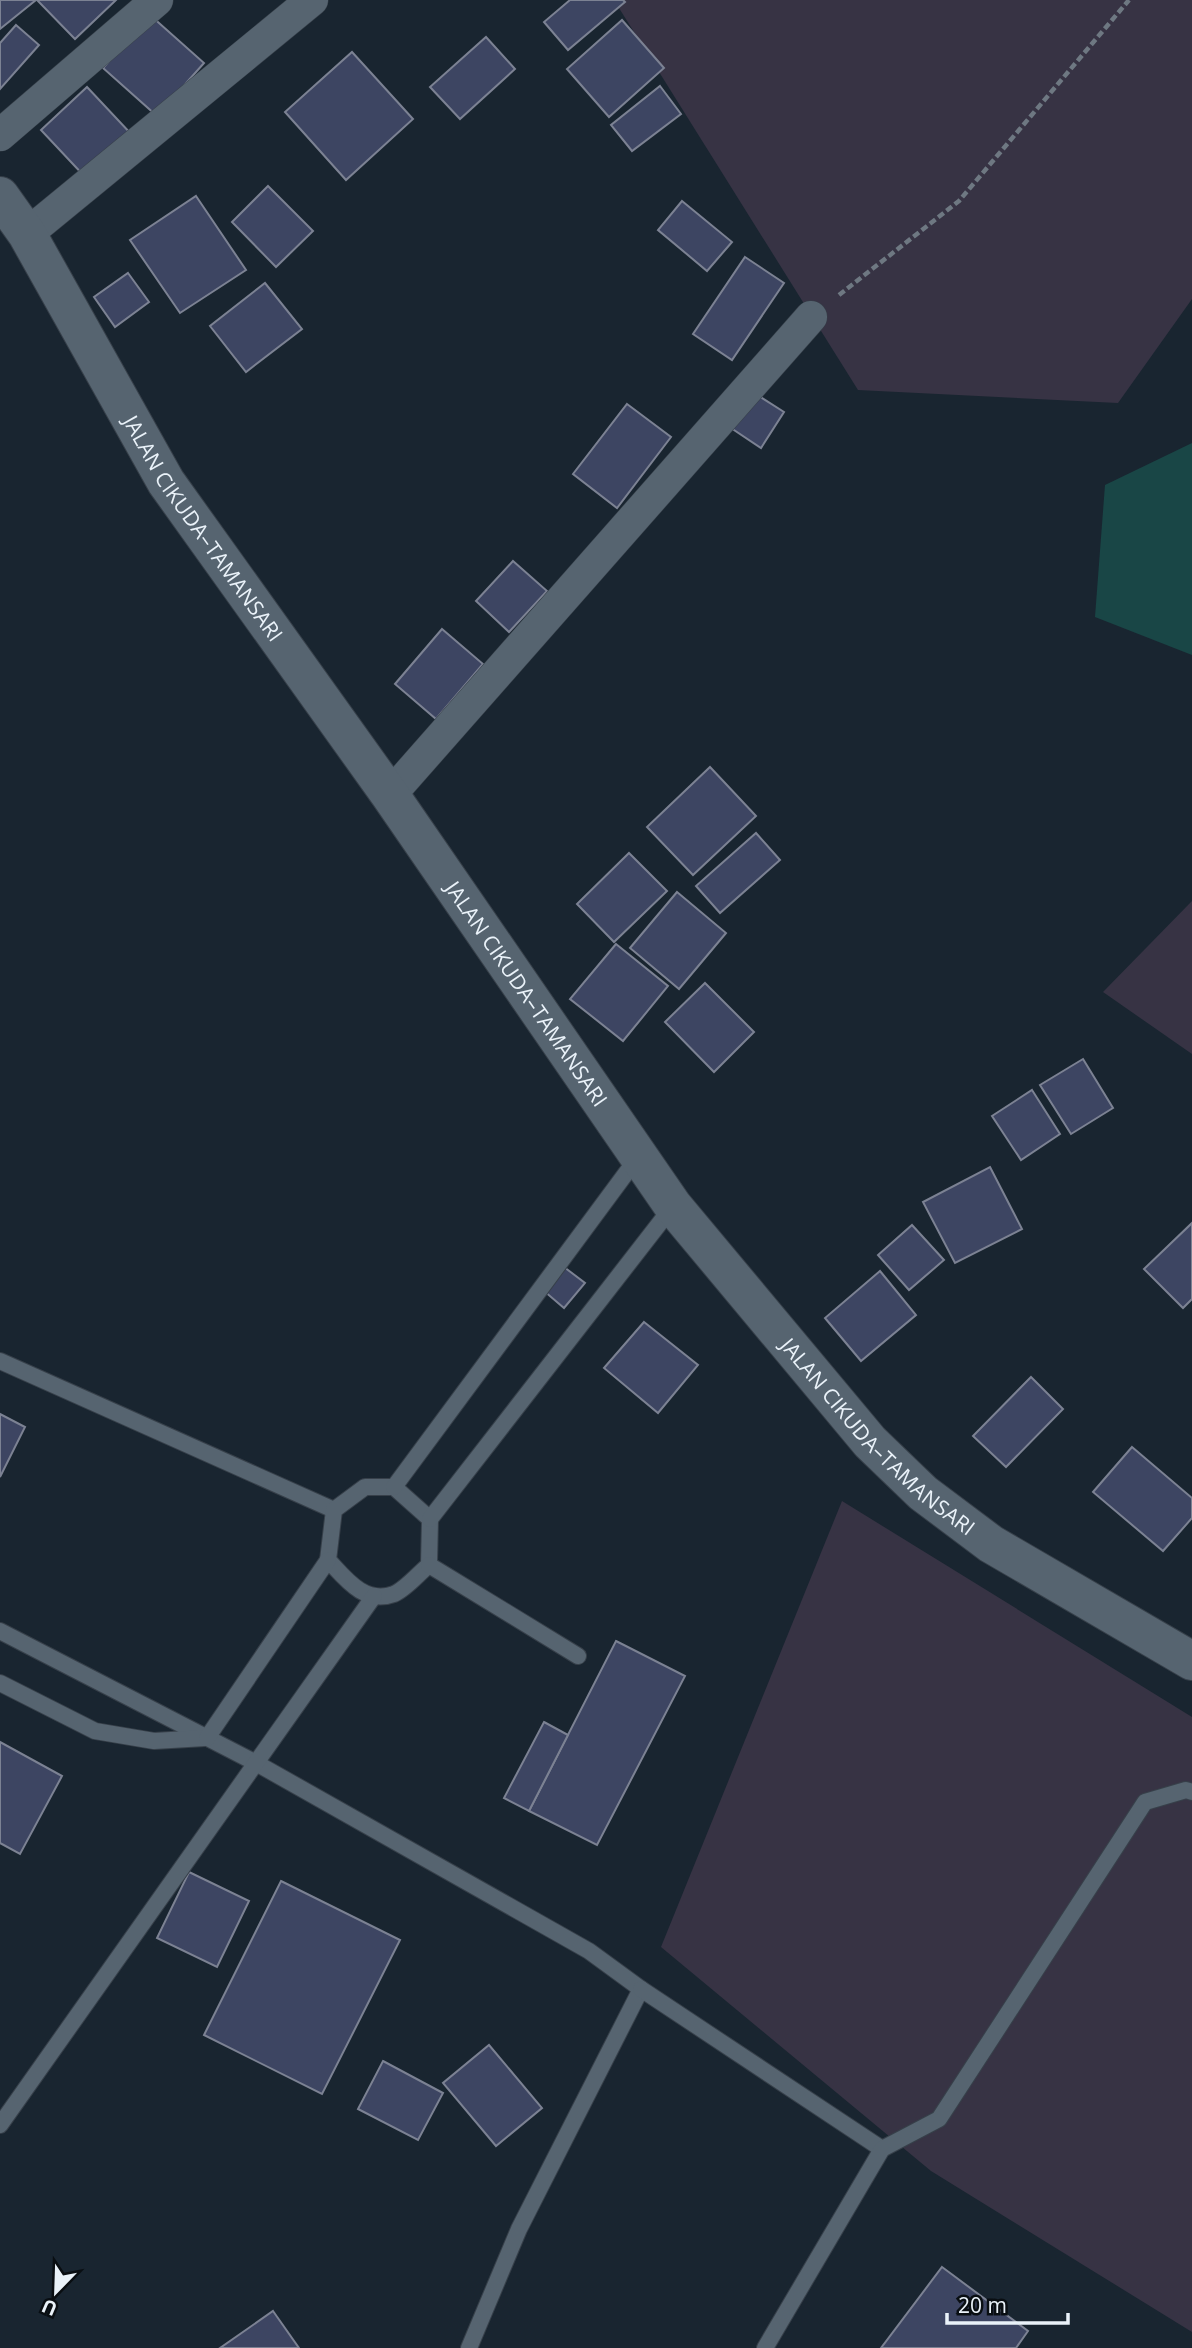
<svg xmlns="http://www.w3.org/2000/svg" width="1192" height="2348" font-family="'Open Sans',sans-serif">
	<style>
		.green { fill: #373344 }
		.water { fill: #194646 }
		.building { fill: #3d4562; stroke: #7c8293; stroke-width: 2 }
		.lines { fill: none; stroke-linecap: round; stroke-linejoin: round }
		.lane-casing { stroke: #37404a; stroke-width: 18 }
		.street-casing { stroke: #37404a; stroke-width: 33 }
		.secondary-casing { stroke: #37404a; stroke-width: 40 }
		.path { stroke: #6e7882; stroke-width: 4.5; stroke-dasharray: 7 3.5; stroke-linecap: butt }
		.lane { stroke: #566470; stroke-width: 16 }
		.street { stroke: #566470; stroke-width: 32 }
		.secondary { stroke: #566470; stroke-width: 38 }
		.labels { text-anchor: middle; dominant-baseline: central; stroke-width: 5; stroke-linejoin: round; paint-order: stroke }
		.street-label { font-size: 21px; fill: #eaf2f9; stroke: #090e12 }
	</style>
	<rect width="100%" height="100%" fill="#192530"/>
	<g class="green">
		<polygon points="614,0 1192,0 1192,299 1118,403 858,390"/>
		<polygon points="1192,901 1192,1054 1103,992"/>
		<polygon points="842,1501 1192,1717 1192,2332 931,2171 661,1947"/>
	</g>
	<polygon class="water" points="1192,443 1192,655 1095,617 1105,485"/>
	<g class="building">
		<polygon points="0,0 36,0 0,29"/>
		<polygon points="37,0 116,0 75,39"/>
		<polygon points="570,0 623,0 625,2 568,50 544,22"/>
		<polygon points="150,15 204,63 157,116 103,68"/>
		<polygon points="622,20 664,68 609,117 567,69"/>
		<polygon points="16,25 39,45 0,89 0,43"/>
		<polygon points="486,37 515,69 460,119 430,87"/>
		<polygon points="352,52 413,119 346,180 285,112"/>
		<polygon points="660,86 681,114 632,151 611,125"/>
		<polygon points="87,87 133,136 87,179 41,130"/>
		<polygon points="268,186 313,231 276,267 232,222"/>
		<polygon points="196,196 246,270 180,313 130,240"/>
		<polygon points="682,201 732,242 707,271 658,230"/>
		<polygon points="745,257 784,283 732,360 693,334"/>
		<polygon points="128,273 149,302 115,327 94,297"/>
		<polygon points="265,283 302,329 246,372 210,326"/>
		<polygon points="751,391 784,412 761,448 728,426"/>
		<polygon points="627,404 671,437 617,508 573,474"/>
		<polygon points="513,561 547,591 509,632 476,601"/>
		<polygon points="442,629 483,664 436,719 395,684"/>
		<polygon points="710,767 756,816 693,875 647,827"/>
		<polygon points="756,833 780,860 720,913 696,886"/>
		<polygon points="629,853 667,891 614,942 577,904"/>
		<polygon points="677,892 726,933 679,989 630,948"/>
		<polygon points="616,944 668,986 623,1041 570,999"/>
		<polygon points="705,983 754,1032 714,1072 665,1022"/>
		<polygon points="1083,1059 1113,1108 1071,1134 1040,1085"/>
		<polygon points="1032,1090 1060,1134 1021,1160 992,1116"/>
		<polygon points="990,1167 1022,1229 955,1263 923,1202"/>
		<polygon points="1192,1223 1192,1299 1183,1308 1144,1269"/>
		<polygon points="912,1225 944,1260 909,1290 878,1255"/>
		<polygon points="564,1267 585,1283 564,1308 544,1291"/>
		<polygon points="880,1271 916,1315 861,1361 825,1318"/>
		<polygon points="644,1322 698,1365 658,1413 604,1368"/>
		<polygon points="1031,1377 1063,1409 1006,1467 973,1436"/>
		<polygon points="0,1414 25,1427 0,1477"/>
		<polygon points="1132,1447 1192,1498 1192,1518 1163,1551 1093,1492"/>
		<polygon points="616,1641 685,1676 597,1845 529,1811"/>
		<polygon points="544,1722 568,1735 529,1811 504,1798"/>
		<polygon points="0,1742 62,1776 20,1854 0,1843"/>
		<polygon points="189,1872 249,1901 217,1967 157,1938"/>
		<polygon points="281,1881 400,1940 322,2094 204,2035"/>
		<polygon points="489,2045 542,2108 496,2146 443,2083"/>
		<polygon points="383,2061 443,2093 418,2140 358,2109"/>
		<polygon points="942,2267 1028,2331 1016,2348 881,2348"/>
		<polygon points="273,2311 299,2348 220,2348"/>
	</g>
	<g class="lines">
		<defs>
			<g id="lane">
				<polyline points="0,1361 334,1510"/>
				<path d="M 365,1487 L 394,1487 L 430,1519 L 429,1565 C 419,1573 406,1589 394,1594 C 364,1605 345,1578 328,1560 L 334,1510 Z"/>
				<polyline points="394,1487 638,1157"/>
				<polyline points="430,1519 673,1206"/>
				<polyline points="429,1565 578,1656"/>
				<polyline points="0,1631 256,1763 589,1951 641,1989 519,2229 469,2348"/>
				<polyline points="0,1683 95,1731 154,1741 205,1738"/>
				<polyline points="207,1738 328,1560"/>
				<polyline points="641,1989 882,2149"/>
				<polyline points="0,2125 374,1596"/>
				<polyline points="765,2348 882,2149 939,2119 1145,1802 1186,1790 1192,1792"/>
			</g>
			<g id="street">
				<polyline points="0,135 157,0"/>
				<polyline points="27,234 312,0"/>
				<polyline points="390,795 811,317"/>
			</g>
			<g id="secondary">
				<path id="s1" d="M 0,196 L 27,234 L 166,482 L 390,795 L 673,1206 L 870,1442 L 923,1493 L 991,1544 L 1192,1661"/>
			</g>
		</defs>
		<use href="#lane" class="lane-casing"/>
		<use href="#street" class="street-casing"/>
		<use href="#secondary" class="secondary-casing"/>
		<polyline class="path" points="839,295 959,201 1129,0"/>
		<use href="#lane" class="lane"/>
		<use href="#street" class="street"/>
		<use href="#secondary" class="secondary"/>
	</g>
	<g class="labels">
		<g class="street-label">
			<text stroke="none"><textPath href="#s1" startOffset="390">JALAN CIKUDA–TAMANSARI</textPath></text>
			<text stroke="none"><textPath href="#s1" startOffset="957">JALAN CIKUDA–TAMANSARI</textPath></text>
			<text stroke="none"><textPath href="#s1" startOffset="1524">JALAN CIKUDA–TAMANSARI</textPath></text>
		</g>
	</g>
	<g transform="translate(56 2292) rotate(203)" stroke="#090e12" stroke-width="5" paint-order="stroke">
	<path d="M0-5L12 26L0 18L-12 26Z" fill="#eaf2f9"/>
	<text y="-10" font-size="19" font-weight="bold" text-anchor="middle" fill="#eaf2f9">U</text>
	</g>
	<path d="M947 2313v10h121v-10" fill="none" stroke="#eaf2f9" stroke-width="3.5"/>
	<text x="958" y="2313" font-size="21" fill="#eaf2f9" stroke="#090e12" stroke-width="5" paint-order="stroke">20 m</text>
</svg>
